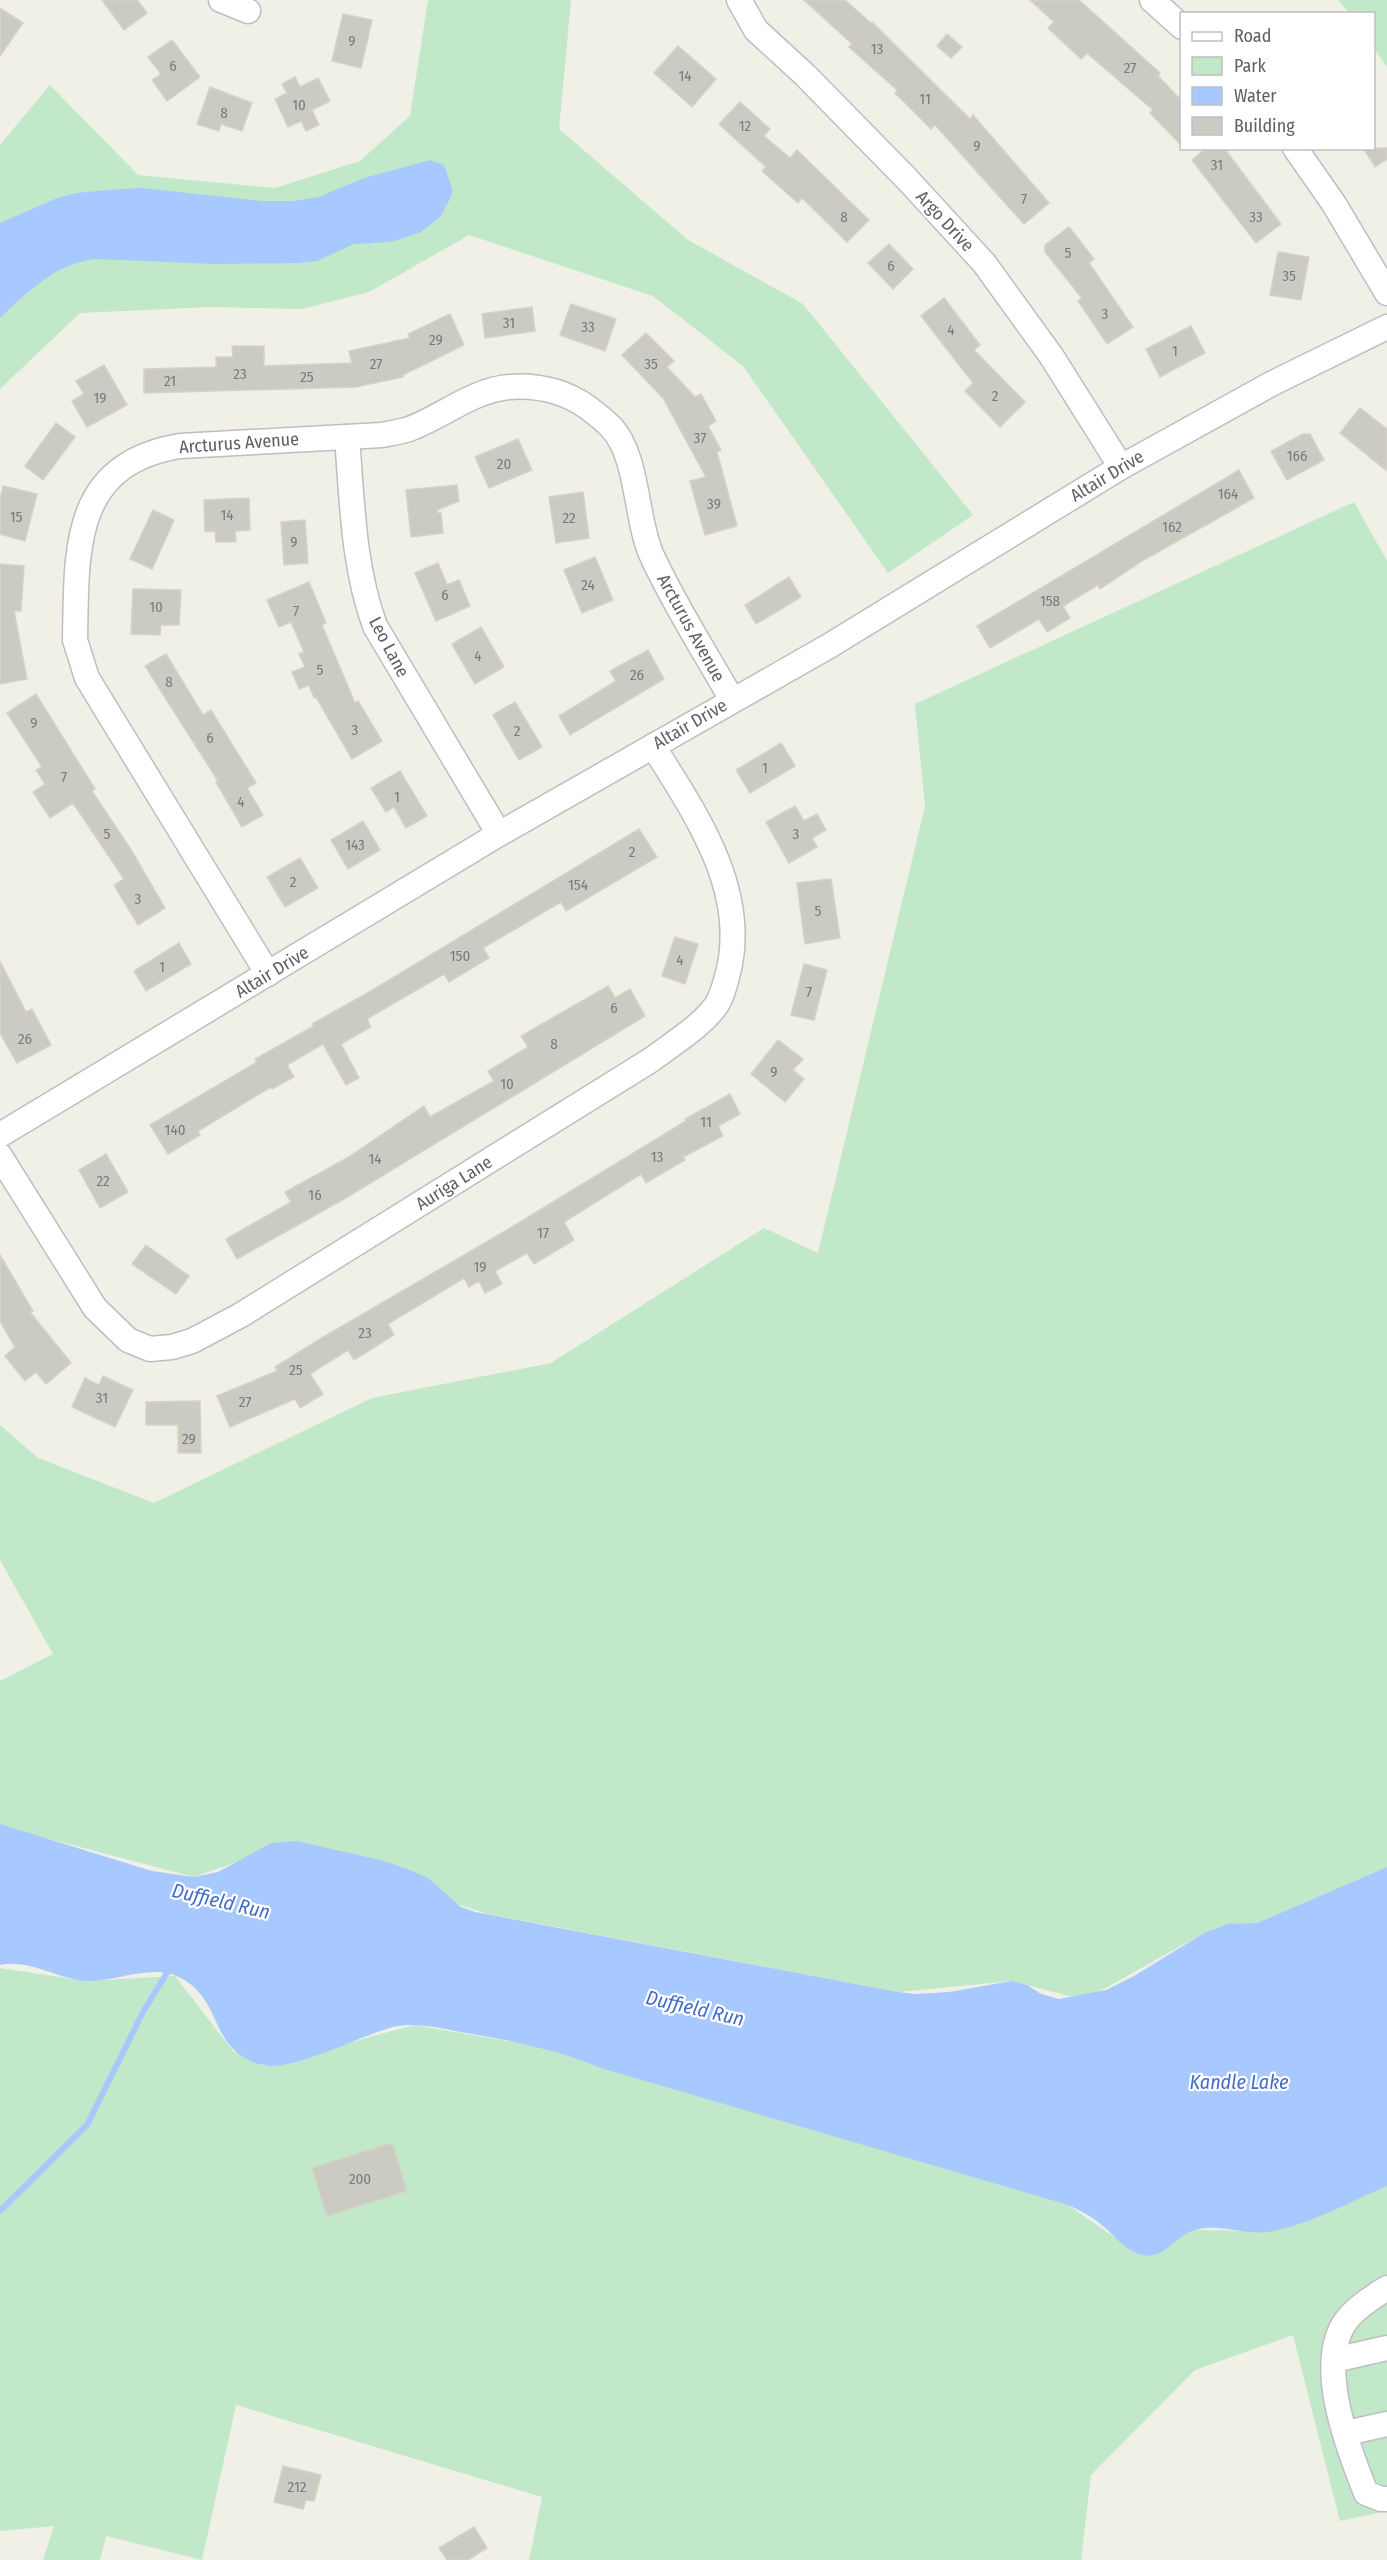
<svg xmlns="http://www.w3.org/2000/svg" width="1387" height="2560" font-family="'Fira Sans Condensed',sans-serif">
	<style>
		.green { fill: #c1e8c8 }
		.water { fill: #a7c9ff }
		.lines { fill: none; stroke-linecap: round; stroke-linejoin: round }
		.stream { stroke: #a7c9ff; stroke-width: 6 }
		.building { fill: #cbcac3; stroke: #d5d3c4; stroke-width: 1.5 }
		.minor-casing { stroke: #bdbec5; stroke-width: 27 }
		.minor { stroke: #fff; stroke-width: 24 }
		.labels { text-anchor: middle; dominant-baseline: central; stroke-width: 4.5; stroke-linejoin: round; paint-order: stroke }
		.number-label { font-size: 15px; fill: #787a7e }
		.street-label { font-size: 18px; fill: #5d6067; stroke: #fff }
		.water-label { font-size: 20px; font-style: italic; fill: #436cc9; stroke: #fff }
	</style>
	<rect width="100%" height="100%" fill="#f0f0e6"/>
	<g class="green">
		<polygon points="428,0 571,0 559,129 688,240 803,304 973,515 888,573 743,366 653,296 469,235 369,292 302,309 209,307 80,313 0,389 0,145 50,85 138,175 275,188 360,161 410,116"/>
		<polygon points="1338,0 1387,0 1387,67 1374,48 1374,14 1349,13"/>
		<polygon points="1354,502 1387,561 1387,1867 1257,1923 1204,1933 1084,2000 1012,1981 898,1992 488,1914 457,1904 410,1870 297,1841 194,1877 0,1826 0,1681 53,1654 0,1560 0,1425 38,1458 154,1503 372,1398 551,1363 764,1228 818,1253 925,806 915,704"/>
		<polygon points="0,1968 85,1981 175,1976 233,2051 264,2066 414,2025 537,2046 1068,2205 1140,2255 1191,2230 1267,2231 1387,2182 1387,2511 1340,2521 1293,2335 1195,2370 1091,2475 1081,2560 529,2560 542,2497 236,2405 202,2560 106,2536 100,2560 43,2560 54,2526 0,2531"/>
	</g>
	<g class="water">
		<path d="M 430,160 L 444,165 L 452,188 L 452,195 L 441,216 L 421,232 L 391,242 L 354,244 L 317,261 L 300,263 L 214,264 L 94,259 C 55,264 28,292 0,318 L 0,223 L 57,198 L 77,193 L 106,190 L 141,188 L 262,201 L 294,201 L 319,197 L 364,178 Z"/>
		<path d="M 0,1824 L 152,1871 L 194,1877 L 218,1872 L 271,1843 L 297,1841 L 384,1861 L 410,1870 L 428,1878 L 461,1907 L 475,1912 L 898,1992 L 915,1994 L 949,1992 L 1012,1981 L 1027,1985 L 1041,1994 L 1059,1999 L 1106,1990 L 1134,1976 L 1204,1933 L 1228,1924 L 1257,1923 L 1387,1867 L 1387,2186 C 1352,2201 1304,2227 1267,2232 C 1242,2235 1220,2223 1195,2230 C 1176,2235 1162,2263 1139,2254 C 1124,2249 1115,2236 1103,2226 C 1093,2217 1081,2211 1068,2205 L 601,2068 C 556,2049 508,2040 460,2032 C 439,2028 415,2022 393,2027 C 362,2035 292,2072 263,2065 C 210,2052 224,2006 186,1981 C 154,1960 119,1983 84,1981 C 56,1978 29,1959 0,1965 Z"/>
	</g>
	<g class="lines">
		<polyline class="stream" points="0,2211 87,2125 143,2012 170,1968"/>
	</g>
	<g class="building">
		<polygon points="102,0 137,0 147,13 124,30"/>
		<polygon points="804,0 845,0 871,23 872,22 970,119 973,115 1049,203 1024,224 935,125 931,129 895,93 897,90 849,47 852,44"/>
		<polygon points="1030,0 1079,0 1160,73 1158,76 1182,101 1182,146 1150,113 1153,110 1087,53 1081,59 1048,28 1054,22"/>
		<polygon points="0,8 23,23 0,56"/>
		<polygon points="343,14 372,20 361,68 332,61"/>
		<polygon points="947,34 962,47 951,58 937,46"/>
		<polygon points="172,40 200,77 167,101 152,80 161,74 148,57"/>
		<polygon points="678,46 716,79 692,107 654,73"/>
		<polygon points="295,77 300,87 318,78 330,101 312,110 319,125 306,131 301,121 288,127 275,99 287,93 282,84"/>
		<polygon points="210,87 252,103 242,131 221,124 219,131 197,124"/>
		<polygon points="740,102 770,129 764,136 790,158 797,150 869,220 847,242 802,198 798,203 762,171 766,167 719,124"/>
		<polygon points="1206,148 1224,148 1281,224 1256,243 1192,160"/>
		<polygon points="1363,148 1387,148 1387,159 1375,167"/>
		<polygon points="1069,227 1094,259 1089,263 1133,327 1107,344 1078,301 1082,298 1045,252 1045,245"/>
		<polygon points="889,244 913,269 893,289 868,263"/>
		<polygon points="1278,252 1309,257 1301,300 1270,295"/>
		<polygon points="944,298 980,345 974,350 1025,402 1000,427 965,391 973,383 921,316"/>
		<polygon points="571,304 616,319 605,351 560,335"/>
		<polygon points="532,307 535,331 485,338 482,314"/>
		<polygon points="450,314 464,345 403,375 403,377 356,387 144,393 144,369 216,367 216,357 233,357 232,346 264,346 264,366 352,363 349,351 410,338 408,334"/>
		<polygon points="1191,326 1205,353 1160,377 1146,349"/>
		<polygon points="646,333 674,361 667,367 695,397 701,394 716,421 708,426 721,450 717,452 737,526 705,535 690,481 706,477 663,398 622,355"/>
		<polygon points="104,365 127,405 87,427 72,401 84,394 76,381"/>
		<polygon points="1360,408 1387,429 1387,471 1340,433"/>
		<polygon points="56,423 75,437 43,480 25,466"/>
		<polygon points="1303,434 1310,434 1324,460 1287,480 1271,451"/>
		<polygon points="518,439 532,470 489,488 475,457"/>
		<polygon points="1239,470 1254,498 1142,561 1100,589 1098,585 1063,606 1070,618 1047,632 1039,619 990,648 977,626"/>
		<polygon points="457,485 459,501 437,510 438,513 441,513 443,533 411,537 406,490"/>
		<polygon points="3,486 37,494 25,541 0,534 0,500"/>
		<polygon points="583,492 589,538 556,543 549,497"/>
		<polygon points="249,498 250,530 235,531 236,542 216,542 215,531 205,532 204,500"/>
		<polygon points="153,510 174,520 152,569 130,559"/>
		<polygon points="305,520 308,563 284,565 281,522"/>
		<polygon points="595,557 613,600 582,613 564,570"/>
		<polygon points="438,563 447,585 459,580 470,606 436,621 415,573"/>
		<polygon points="0,564 24,566 21,611 14,611 27,679 0,684"/>
		<polygon points="789,577 801,597 756,624 745,605"/>
		<polygon points="309,582 326,623 322,625 355,703 358,701 382,741 352,759 316,697 314,698 309,685 299,689 292,672 305,667 299,654 304,652 291,622 279,627 267,600"/>
		<polygon points="133,589 181,590 179,625 161,625 160,635 131,634"/>
		<polygon points="481,627 504,667 475,684 452,644"/>
		<polygon points="648,650 664,679 570,735 559,716 616,681 610,671"/>
		<polygon points="166,654 203,715 211,710 256,783 247,788 263,815 242,827 216,782 218,781 145,666"/>
		<polygon points="36,694 95,789 92,791 130,848 165,908 138,925 114,885 124,879 73,803 50,818 33,792 45,784 36,770 42,767 7,713"/>
		<polygon points="515,702 542,747 519,760 493,715"/>
		<polygon points="781,743 795,766 750,793 736,770"/>
		<polygon points="400,771 427,816 406,828 394,807 386,812 371,788"/>
		<polygon points="795,806 804,821 817,814 826,830 812,838 817,847 789,863 766,822"/>
		<polygon points="363,821 380,850 348,869 331,840"/>
		<polygon points="639,829 657,857 566,911 561,902 483,948 489,958 449,982 444,974 367,1019 371,1027 341,1044 359,1078 346,1085 323,1044 287,1065 294,1077 272,1089 271,1087 198,1131 200,1135 168,1154 150,1125 257,1062 255,1059 314,1026 312,1024 371,991"/>
		<polygon points="300,858 318,888 285,907 267,877"/>
		<polygon points="831,879 840,938 805,944 797,883"/>
		<polygon points="675,937 698,944 685,984 662,976"/>
		<polygon points="179,943 191,964 146,991 134,971"/>
		<polygon points="0,961 26,1012 32,1009 51,1045 17,1063 0,1033"/>
		<polygon points="804,964 827,970 814,1020 791,1015"/>
		<polygon points="608,986 615,998 630,989 645,1016 344,1199 237,1259 226,1239 291,1202 285,1192 347,1158 424,1106 430,1117 494,1081 488,1071 528,1047 521,1036"/>
		<polygon points="778,1040 803,1059 793,1070 804,1079 785,1102 751,1074"/>
		<polygon points="730,1094 740,1114 718,1126 723,1136 683,1157 685,1160 646,1183 641,1174 564,1222 574,1240 534,1264 527,1253 495,1271 502,1284 485,1293 479,1281 469,1287 464,1278 388,1324 394,1335 354,1360 348,1350 310,1374 323,1394 300,1408 295,1399 230,1427 217,1396 277,1371 275,1367 320,1339 512,1227 686,1121 685,1119"/>
		<polygon points="106,1154 128,1192 100,1208 79,1170"/>
		<polygon points="146,1245 189,1276 176,1294 132,1264"/>
		<polygon points="0,1255 33,1311 30,1312 71,1363 46,1384 36,1372 25,1381 5,1356 15,1347 0,1321"/>
		<polygon points="103,1376 133,1390 115,1427 72,1407 85,1378 99,1385"/>
		<polygon points="200,1401 201,1453 178,1453 178,1425 146,1425 146,1402"/>
		<polygon points="392,2143 407,2191 327,2216 312,2168"/>
		<polygon points="283,2466 321,2475 314,2501 306,2500 303,2509 274,2502"/>
		<polygon points="474,2527 487,2548 468,2560 447,2560 439,2548"/>
	</g>
	<g class="lines">
		<defs>
			<g id="minor">
				<polyline points="221,0 248,11"/>
				<polyline points="739,0 756,30 805,75 907,179 984,263 1052,357 1121,467"/>
				<polyline points="1152,0 1182,27"/>
				<polyline points="1295,148 1334,204 1387,293"/>
				<path d="M 347,437 C 352,500 353,566 375,626 L 499,834"/>
				<path d="M 268,974 L 87,678 L 75,640 C 77,552 70,464 180,446 L 382,435 C 391,433 400,432 409,429 C 442,417 473,390 509,387 C 537,385 564,391 587,407 C 595,413 604,420 611,427 C 639,457 635,519 652,556 C 675,606 705,652 732,700"/>
				<polyline points="0,1135 499,834 829,646 1121,467 1271,384 1387,327"/>
				<path d="M 0,1156 L 95,1308 L 128,1340 L 150,1349 L 172,1347 L 192,1341 L 241,1315 L 651,1060 C 672,1044 699,1028 715,1007 C 722,998 725,984 728,973 C 749,890 695,813 653,746"/>
				<path d="M 1387,2288 C 1374,2296 1360,2305 1350,2316 C 1312,2357 1348,2448 1366,2493 L 1381,2499 L 1387,2499"/>
				<polyline points="1334,2360 1387,2348"/>
				<polyline points="1346,2433 1387,2424"/>
			</g>
		</defs>
		<use href="#minor" class="minor-casing"/>
		<use href="#minor" class="minor"/>
	</g>
	<g class="labels">
		<g class="number-label">
			<text x="352" y="41">9</text>
			<text x="877" y="49">13</text>
			<text x="173" y="66">6</text>
			<text x="1130" y="68">27</text>
			<text x="685" y="76">14</text>
			<text x="925" y="99">11</text>
			<text x="299" y="105">10</text>
			<text x="224" y="113">8</text>
			<text x="745" y="126">12</text>
			<text x="977" y="146">9</text>
			<text x="1217" y="165">31</text>
			<text x="1024" y="199">7</text>
			<text x="844" y="217">8</text>
			<text x="1256" y="217">33</text>
			<text x="1068" y="253">5</text>
			<text x="891" y="266">6</text>
			<text x="1289" y="276">35</text>
			<text x="1105" y="314">3</text>
			<text x="509" y="323">31</text>
			<text x="588" y="327">33</text>
			<text x="951" y="330">4</text>
			<text x="436" y="340">29</text>
			<text x="1175" y="351">1</text>
			<text x="376" y="364">27</text>
			<text x="651" y="364">35</text>
			<text x="240" y="374">23</text>
			<text x="307" y="377">25</text>
			<text x="170" y="381">21</text>
			<text x="995" y="396">2</text>
			<text x="100" y="398">19</text>
			<text x="700" y="438">37</text>
			<text x="1297" y="456">166</text>
			<text x="504" y="464">20</text>
			<text x="1228" y="494">164</text>
			<text x="714" y="504">39</text>
			<text x="227" y="515">14</text>
			<text x="16" y="517">15</text>
			<text x="569" y="518">22</text>
			<text x="1172" y="527">162</text>
			<text x="294" y="542">9</text>
			<text x="588" y="585">24</text>
			<text x="445" y="595">6</text>
			<text x="1050" y="601">158</text>
			<text x="156" y="607">10</text>
			<text x="296" y="611">7</text>
			<text x="478" y="656">4</text>
			<text x="320" y="670">5</text>
			<text x="637" y="675">26</text>
			<text x="169" y="682">8</text>
			<text x="34" y="723">9</text>
			<text x="355" y="730">3</text>
			<text x="517" y="731">2</text>
			<text x="210" y="738">6</text>
			<text x="765" y="768">1</text>
			<text x="64" y="777">7</text>
			<text x="397" y="797">1</text>
			<text x="241" y="802">4</text>
			<text x="107" y="834">5</text>
			<text x="796" y="834">3</text>
			<text x="355" y="845">143</text>
			<text x="632" y="852">2</text>
			<text x="293" y="882">2</text>
			<text x="578" y="885">154</text>
			<text x="138" y="899">3</text>
			<text x="818" y="911">5</text>
			<text x="460" y="956">150</text>
			<text x="680" y="960">4</text>
			<text x="162" y="967">1</text>
			<text x="809" y="992">7</text>
			<text x="614" y="1008">6</text>
			<text x="25" y="1039">26</text>
			<text x="554" y="1044">8</text>
			<text x="774" y="1072">9</text>
			<text x="507" y="1084">10</text>
			<text x="706" y="1122">11</text>
			<text x="175" y="1130">140</text>
			<text x="657" y="1157">13</text>
			<text x="375" y="1159">14</text>
			<text x="103" y="1181">22</text>
			<text x="315" y="1195">16</text>
			<text x="543" y="1233">17</text>
			<text x="480" y="1267">19</text>
			<text x="365" y="1333">23</text>
			<text x="296" y="1370">25</text>
			<text x="102" y="1398">31</text>
			<text x="245" y="1402">27</text>
			<text x="189" y="1439">29</text>
			<text x="360" y="2179">200</text>
			<text x="297" y="2487">212</text>
		</g>
		<g class="street-label">
			<text transform="translate(945 221) rotate(47)">Argo Drive</text>
			<text transform="translate(239 443) rotate(-4)">Arcturus Avenue</text>
			<text transform="translate(1107 476) rotate(-31)">Altair Drive</text>
			<text transform="translate(691 628) rotate(61)">Arcturus Avenue</text>
			<text transform="translate(389 647) rotate(62)">Leo Lane</text>
			<text transform="translate(690 724) rotate(-30)">Altair Drive</text>
			<text transform="translate(272 972) rotate(-31)">Altair Drive</text>
			<text transform="translate(454 1183) rotate(-32)">Auriga Lane</text>
		</g>
		<g class="water-label">
			<text transform="translate(221 1901) rotate(13)">Duffield Run</text>
			<text transform="translate(695 2008) rotate(13)">Duffield Run</text>
			<text x="1239" y="2082">Kandle Lake</text>
		</g>
	</g>
	<rect x="1180" y="12" width="195" height="138" fill="#ffffff" stroke="#bebfc2" stroke-width="1.5"/>
	<rect x="1192" y="32" width="30" height="9" fill="#ffffff" stroke="#bebfc2" stroke-width="1.5"/>
	<text x="1234" y="42" font-size="18" fill="#5d6067">Road</text>
	<rect x="1192" y="57" width="30" height="18" fill="#c1e8c8" stroke="#bebfc2" stroke-width="1.5"/>
	<text x="1234" y="72" font-size="18" fill="#5d6067">Park</text>
	<rect x="1192" y="87" width="30" height="18" fill="#a7c9ff" stroke="#bebfc2" stroke-width="1.5"/>
	<text x="1234" y="102" font-size="18" fill="#5d6067">Water</text>
	<rect x="1192" y="117" width="30" height="18" fill="#cbcac3" stroke="#bebfc2" stroke-width="1.5"/>
	<text x="1234" y="132" font-size="18" fill="#5d6067">Building</text>
</svg>
